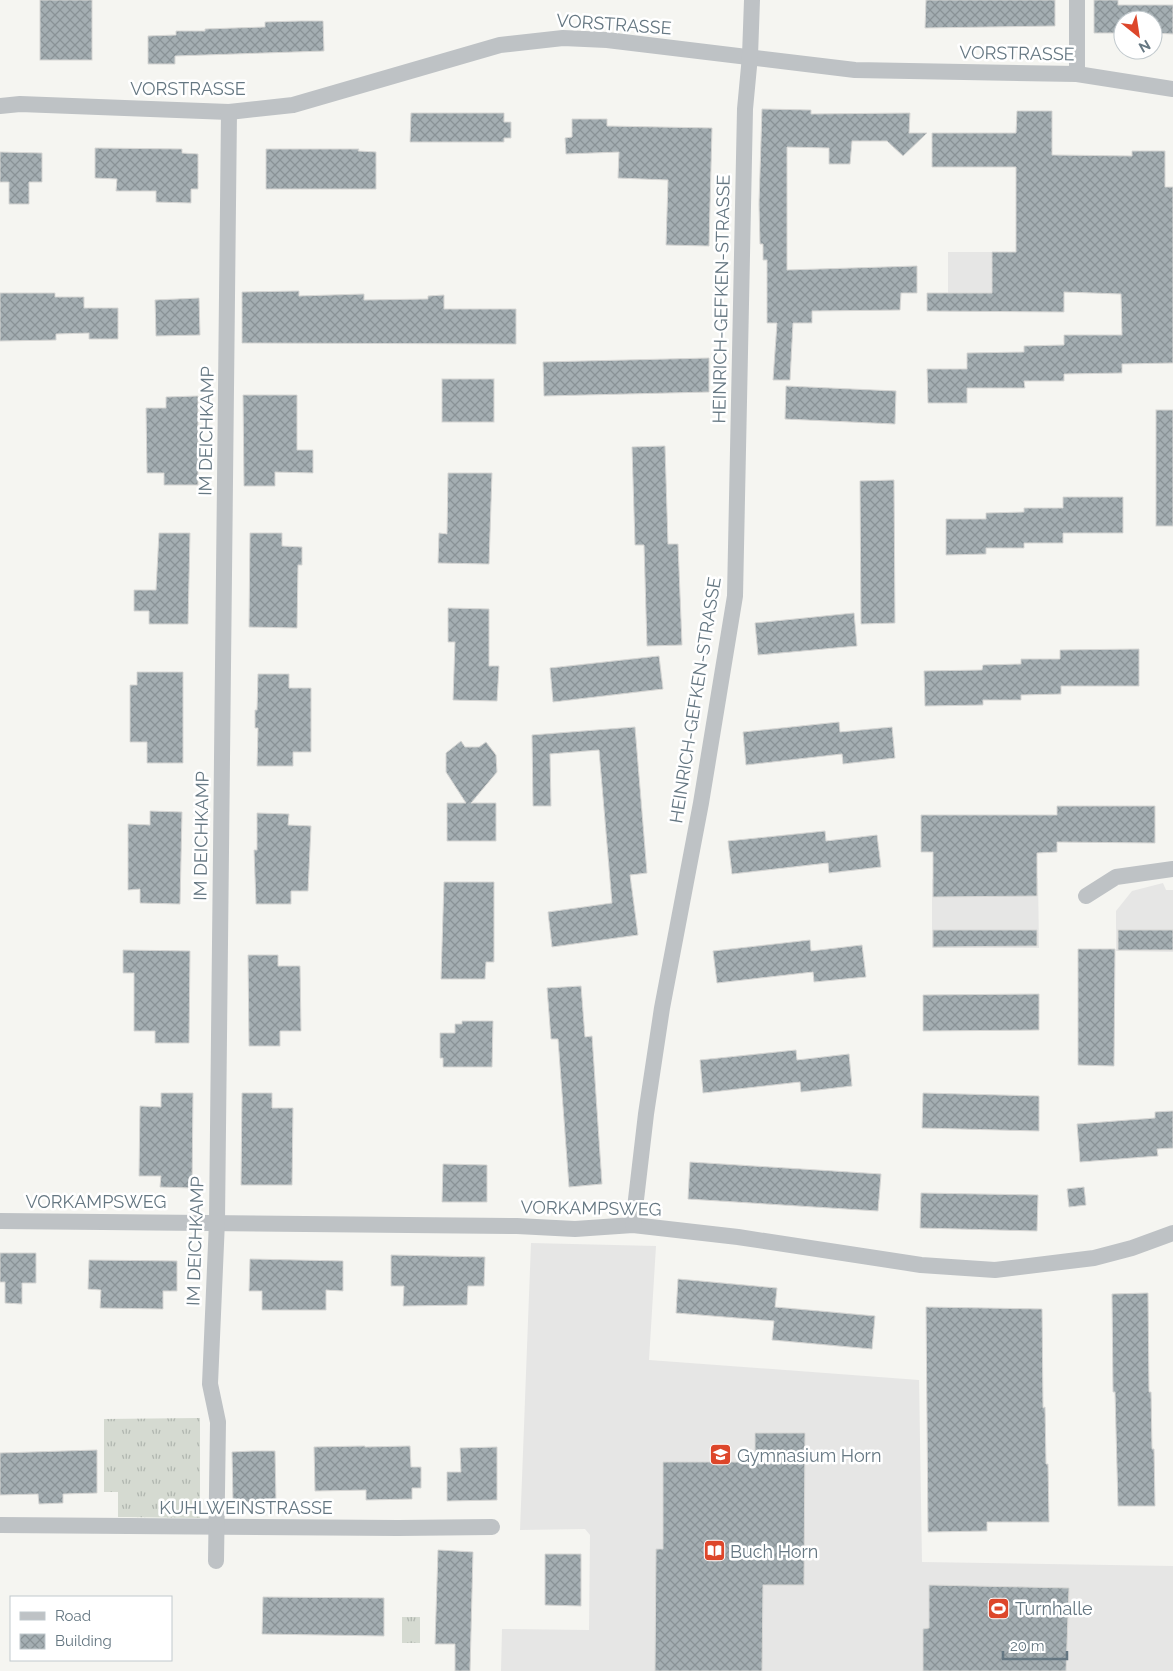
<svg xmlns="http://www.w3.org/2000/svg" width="1173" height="1671" font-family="Raleway,sans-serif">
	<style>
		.built { fill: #e6e6e5 }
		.grass { fill: url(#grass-tufts) }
		.building { fill: url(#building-cross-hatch); stroke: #d6d6d4 }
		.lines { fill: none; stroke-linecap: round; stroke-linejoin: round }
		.minor { stroke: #bec2c5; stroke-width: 16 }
		.labels { text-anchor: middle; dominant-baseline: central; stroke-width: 5; stroke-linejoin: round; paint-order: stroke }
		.street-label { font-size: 18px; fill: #657782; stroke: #fff }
		.poi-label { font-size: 18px; fill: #657782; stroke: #fff; text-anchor: start }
	</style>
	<defs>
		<pattern id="grass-tufts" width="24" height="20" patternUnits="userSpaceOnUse" patternTransform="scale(1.25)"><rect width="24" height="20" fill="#d5dad1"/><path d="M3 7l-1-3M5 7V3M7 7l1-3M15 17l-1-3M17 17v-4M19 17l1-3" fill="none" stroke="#b0b6af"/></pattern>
		<pattern id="building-cross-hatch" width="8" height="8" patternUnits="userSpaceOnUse" patternTransform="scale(1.25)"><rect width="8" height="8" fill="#a4aeb2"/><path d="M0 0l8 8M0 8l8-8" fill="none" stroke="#899296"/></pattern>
	</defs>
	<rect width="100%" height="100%" fill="#f5f5f1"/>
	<g class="built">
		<polygon points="948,252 992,252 1064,312 948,311"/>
		<polygon points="1038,878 1039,948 932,948 932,879"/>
		<polygon points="1163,883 1166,890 1173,890 1173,952 1116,951 1116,911 1132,891"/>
		<polygon points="531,1243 656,1246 649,1360 919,1380 922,1562 1173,1566 1173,1671 501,1671 502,1629 589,1630 590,1535 585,1529 520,1530"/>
	</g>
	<g class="grass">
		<polygon points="200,1418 200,1518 118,1517 118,1492 104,1492 104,1419"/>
		<rect x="402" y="1617" width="18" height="26"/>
	</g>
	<g class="building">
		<rect x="40" y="0" width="52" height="60"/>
		<polygon points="926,0 1055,0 1055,26 925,28"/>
		<polygon points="1094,0 1118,0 1118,5 1173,5 1173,34 1153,33 1153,20 1123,20 1123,33 1094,33"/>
		<polygon points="301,21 323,21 324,51 175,56 175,64 148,64 148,36 176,35 176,31 205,31 205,29 265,27 265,22"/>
		<polygon points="762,109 811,110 811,114 910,113 909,133 927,133 903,156 887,141 852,141 850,164 829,164 829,148 787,147 787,270 917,266 917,293 901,293 900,310 812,311 812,323 793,323 790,380 773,380 777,323 767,323 767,260 763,260 763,244 760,244 759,204"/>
		<polygon points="1017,111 1052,111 1052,155 1132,156 1132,151 1165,151 1165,187 1173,187 1173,363 1122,364 1122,373 1064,374 1064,381 1024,381 1025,388 967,388 967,403 928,403 927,369 967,369 967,353 1024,352 1024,346 1064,345 1064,335 1122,335 1121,294 1064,292 1064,312 927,311 927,293 992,293 992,252 1016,252 1016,167 932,167 932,133 1016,133"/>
		<polygon points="411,113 504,113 504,122 511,122 511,138 504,138 504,142 410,142"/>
		<polygon points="572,119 607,119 607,126 712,128 709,246 666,245 668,180 618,178 619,152 566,154 565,138 572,137"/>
		<polygon points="95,148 182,149 182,153 198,154 198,189 191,189 191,203 156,202 156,191 116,191 117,179 95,178"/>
		<polygon points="266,149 359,149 358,151 376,152 376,189 266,189"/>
		<polygon points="0,152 42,153 42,182 29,182 29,204 9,204 9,182 0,182"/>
		<polygon points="299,291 299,296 364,294 364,300 428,299 428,296 444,295 444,309 516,309 516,344 242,343 242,292"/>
		<polygon points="0,293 55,293 55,297 84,297 84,308 118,308 118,339 89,339 89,333 56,334 56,340 0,341"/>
		<polygon points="199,298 200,335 156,336 155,300"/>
		<polygon points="709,358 709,392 544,396 543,362"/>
		<rect x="442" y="379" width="52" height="43"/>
		<polygon points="786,386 896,391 895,424 785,419"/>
		<polygon points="243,395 297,395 297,450 313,450 313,473 275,472 275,486 244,486"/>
		<polygon points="198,396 198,485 164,485 164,473 147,473 146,408 166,408 166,397"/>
		<rect x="1156" y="410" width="17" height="116"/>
		<polygon points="665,446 668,544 678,544 682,645 647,646 644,545 635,545 632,447"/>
		<polygon points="448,473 492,473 489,564 438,563 439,533 447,534"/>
		<polygon points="894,480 895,623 861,624 860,481"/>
		<polygon points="1063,497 1123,497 1123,533 1063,533 1063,543 1024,543 1024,548 986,548 986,554 946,555 946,519 986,519 986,513 1024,512 1024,508 1063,508"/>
		<polygon points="159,533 190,533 188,624 149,624 149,611 134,611 134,590 156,590"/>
		<polygon points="250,533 282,533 282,546 302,547 302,565 298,565 297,628 249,627"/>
		<polygon points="448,608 489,609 489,666 499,666 497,701 453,700 455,642 448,642"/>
		<polygon points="854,613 857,646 758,655 755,623"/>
		<polygon points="1139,649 1139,686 1061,686 1061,694 1021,695 1021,700 983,700 983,705 925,706 924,671 982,670 983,665 1021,664 1021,659 1060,659 1060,650"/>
		<polygon points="659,656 663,689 553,702 550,668"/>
		<polygon points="137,672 183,672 183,763 147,763 147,742 130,742 130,685 137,685"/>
		<polygon points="258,674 289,674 289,688 311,688 311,752 293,752 293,766 257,766 258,728 255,728 255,710 257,710"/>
		<polygon points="839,722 840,732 892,727 895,758 843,764 842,754 746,765 743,732"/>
		<polygon points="635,727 647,873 630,875 638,935 552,947 548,912 612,903 599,750 550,754 551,806 533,806 532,735"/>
		<polygon points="461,741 465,747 479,747 486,742 496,755 497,772 471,803 496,803 496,841 447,841 447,803 466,803 446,772 446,753"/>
		<polygon points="1057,806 1155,806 1155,843 1057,842 1057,852 1037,853 1037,896 933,897 933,852 921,852 921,815 1057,815"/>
		<polygon points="150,811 182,812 180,904 140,903 140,889 128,890 128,824 150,825"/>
		<polygon points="257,813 289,814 288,825 311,826 308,891 291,891 291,904 256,904 254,850 257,850"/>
		<polygon points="825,831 826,841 877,835 881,867 829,873 828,863 732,874 728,841"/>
		<polygon points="444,882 494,882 494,962 486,962 485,979 441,979"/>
		<polygon points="933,930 1037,930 1037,946 933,947"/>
		<rect x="1118" y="930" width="55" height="20"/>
		<polygon points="810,940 811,951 862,945 866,977 814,982 813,972 717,983 713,951"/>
		<polygon points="1078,949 1115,949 1114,1066 1078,1065"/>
		<polygon points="123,950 190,951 189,1043 155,1043 155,1031 134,1031 134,973 123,973"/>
		<polygon points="248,955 278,955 278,966 300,966 301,1031 280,1031 280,1046 249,1046"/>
		<polygon points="581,986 585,1037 592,1036 602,1184 569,1187 558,1039 551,1039 547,988"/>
		<polygon points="1039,994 1039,1030 923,1031 923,995"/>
		<polygon points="462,1021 493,1021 492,1067 443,1067 443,1058 440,1058 440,1033 455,1033 455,1024 462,1024"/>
		<polygon points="796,1050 797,1060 849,1054 852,1086 801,1092 800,1082 703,1093 700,1060"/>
		<polygon points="161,1093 193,1093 192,1188 160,1187 161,1176 139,1176 140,1106 161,1107"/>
		<polygon points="242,1093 272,1093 272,1108 293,1108 292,1185 241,1185"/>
		<polygon points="923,1093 1039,1096 1039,1131 922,1128"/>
		<polygon points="1173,1111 1173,1148 1157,1149 1158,1156 1080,1162 1077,1124 1155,1118 1155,1112"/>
		<polygon points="690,1162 881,1174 878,1211 688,1199"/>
		<polygon points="443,1164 487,1165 487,1202 442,1202"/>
		<polygon points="1084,1187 1086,1205 1069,1207 1067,1189"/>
		<polygon points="921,1193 1038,1195 1037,1231 920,1228"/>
		<polygon points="0,1253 36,1253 36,1283 22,1283 22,1304 5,1303 5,1282 0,1282"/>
		<polygon points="391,1255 485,1257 484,1286 468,1286 467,1305 403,1306 404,1286 391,1286"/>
		<polygon points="250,1259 343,1261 343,1291 326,1290 326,1310 262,1310 262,1291 249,1291"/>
		<polygon points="89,1260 177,1261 177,1291 163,1291 163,1309 100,1308 101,1290 88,1289"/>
		<polygon points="678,1279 777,1288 775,1307 875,1316 872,1349 772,1340 774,1321 676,1313"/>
		<polygon points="1148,1293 1149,1392 1151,1392 1152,1449 1154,1449 1155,1506 1118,1506 1115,1392 1113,1392 1112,1294"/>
		<polygon points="926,1307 1042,1309 1043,1408 1045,1407 1046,1464 1048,1464 1049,1522 987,1522 987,1531 928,1532"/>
		<polygon points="755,1433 805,1433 804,1585 763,1585 762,1671 655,1671 656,1549 663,1549 663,1462 755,1462"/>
		<polygon points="365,1446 365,1447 410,1446 411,1467 421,1467 421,1488 412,1488 412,1499 366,1500 366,1490 315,1491 314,1447"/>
		<polygon points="497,1447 497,1500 447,1501 447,1472 461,1472 460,1448"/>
		<polygon points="97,1450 97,1493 63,1494 63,1503 39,1504 38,1494 0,1495 0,1453"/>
		<polygon points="254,1451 275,1451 276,1502 233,1502 232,1452"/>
		<polygon points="438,1550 473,1552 470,1671 455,1671 455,1644 435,1644"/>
		<polygon points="545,1554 581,1554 581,1606 545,1605"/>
		<polygon points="929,1585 1069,1588 1066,1671 923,1671 923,1629 929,1628"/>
		<polygon points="263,1597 384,1598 384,1636 262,1634"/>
	</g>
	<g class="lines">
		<g class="minor">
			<polyline points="1077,74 1077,0"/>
			<polyline points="0,106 20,104 229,112 293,105 500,45 563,38 607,40 855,70 1077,74 1173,89"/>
			<polyline points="1086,896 1116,877 1173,869"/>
			<polyline points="0,1221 517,1226 575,1229 633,1225 738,1237 921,1265 995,1270 1094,1258 1132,1248 1173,1233"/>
			<polyline points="633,1225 646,1114 662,1008 701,803 735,596 745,109 750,56 752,0"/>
			<polyline points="0,1525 398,1528 492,1527"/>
			<polyline points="216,1561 218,1422 210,1384 217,1221 229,112"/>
		</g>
	</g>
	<defs>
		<symbol id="school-square" viewBox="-11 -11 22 22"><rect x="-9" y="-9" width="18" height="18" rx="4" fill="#dd462a" stroke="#fff"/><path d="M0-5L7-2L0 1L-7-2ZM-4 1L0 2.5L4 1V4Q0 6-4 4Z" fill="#fff"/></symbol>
		<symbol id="library-square" viewBox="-11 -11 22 22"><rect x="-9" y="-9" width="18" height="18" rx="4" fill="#dd462a" stroke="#fff"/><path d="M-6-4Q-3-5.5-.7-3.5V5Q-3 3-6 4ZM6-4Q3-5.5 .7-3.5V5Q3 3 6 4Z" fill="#fff"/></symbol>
		<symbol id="stadium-square" viewBox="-11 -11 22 22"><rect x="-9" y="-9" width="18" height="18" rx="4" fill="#dd462a" stroke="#fff"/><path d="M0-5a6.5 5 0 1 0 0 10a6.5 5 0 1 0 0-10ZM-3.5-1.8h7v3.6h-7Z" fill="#fff"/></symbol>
	</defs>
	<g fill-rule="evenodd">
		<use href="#school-square" x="708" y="1442" width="25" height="25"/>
		<use href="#library-square" x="702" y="1538" width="25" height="25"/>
		<use href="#stadium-square" x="986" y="1596" width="25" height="25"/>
	</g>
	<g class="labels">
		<g class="street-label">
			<text transform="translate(614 24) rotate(4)">VORSTRASSE</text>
			<text transform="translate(1017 53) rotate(1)">VORSTRASSE</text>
			<text x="188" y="88">VORSTRASSE</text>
			<text transform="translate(721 299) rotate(-89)">HEINRICH-GEFKEN-STRASSE</text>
			<text transform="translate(206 431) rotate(-89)">IM DEICHKAMP</text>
			<text transform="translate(695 700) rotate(-81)">HEINRICH-GEFKEN-STRASSE</text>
			<text transform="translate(201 836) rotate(-89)">IM DEICHKAMP</text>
			<text x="96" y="1201">VORKAMPSWEG</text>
			<text transform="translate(591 1208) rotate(1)">VORKAMPSWEG</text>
			<text transform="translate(195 1241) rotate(-88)">IM DEICHKAMP</text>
			<text x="246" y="1507">KUHLWEINSTRASSE</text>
		</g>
		<g class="poi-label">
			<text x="737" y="1455">Gymnasium Horn</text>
			<text x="730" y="1551">Buch Horn</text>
			<text x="1015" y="1608">Turnhalle</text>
		</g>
	</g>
	<rect x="10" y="1596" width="162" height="65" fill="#ffffff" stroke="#c1c9cd"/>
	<rect x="20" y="1612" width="25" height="8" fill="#bec2c5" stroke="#c1c9cd"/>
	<text x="55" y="1621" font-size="15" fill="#657782">Road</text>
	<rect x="20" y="1634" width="25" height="15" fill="url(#building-cross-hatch)" stroke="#c1c9cd"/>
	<text x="55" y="1646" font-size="15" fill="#657782">Building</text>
	<g transform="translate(1138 35) rotate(150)"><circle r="24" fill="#ffffff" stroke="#c1c9cd"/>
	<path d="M0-4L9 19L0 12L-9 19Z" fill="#dd462a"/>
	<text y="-8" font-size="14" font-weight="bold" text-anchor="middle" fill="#657782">N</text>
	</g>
	<path d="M1003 1651v8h64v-8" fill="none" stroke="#657782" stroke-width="2.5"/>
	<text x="1010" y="1651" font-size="15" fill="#657782" stroke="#ffffff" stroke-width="4" paint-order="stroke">20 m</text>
</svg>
